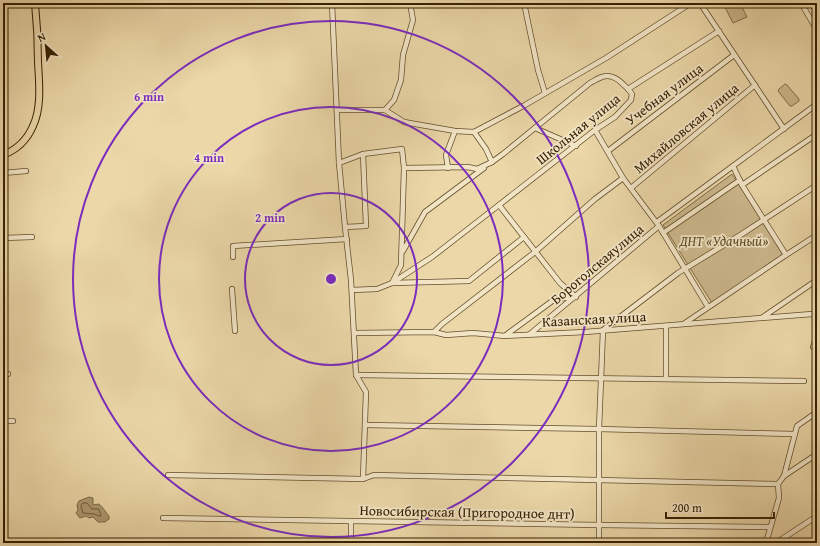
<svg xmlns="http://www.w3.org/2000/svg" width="820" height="546" font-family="'Gentium Book Plus',serif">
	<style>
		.green { fill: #ccb88c; stroke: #816c48 }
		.water { fill: #ad9970; stroke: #7d6944 }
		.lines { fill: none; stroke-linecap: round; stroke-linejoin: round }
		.shore { stroke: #725d3a; stroke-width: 1 }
		.minor-casing { stroke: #634e2c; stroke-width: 6 }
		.major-casing { stroke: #362103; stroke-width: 8 }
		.minor { stroke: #f2e5c6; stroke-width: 4.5 }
		.major { stroke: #ebd7a8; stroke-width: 6 }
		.ring { fill: none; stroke: #7b2cbf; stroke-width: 2 }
		.labels { text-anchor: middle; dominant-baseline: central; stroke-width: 3.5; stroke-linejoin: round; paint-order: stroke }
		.street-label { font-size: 14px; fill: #362103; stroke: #f2e5c6 }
		.park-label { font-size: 14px; font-style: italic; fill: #5c4725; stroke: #f2e5c6 }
		.centre { fill: #7b2cbf; stroke: #f2e5c6; stroke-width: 2 }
		.ring-label { font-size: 12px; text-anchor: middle; font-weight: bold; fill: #7b2cbf; stroke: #f2e5c6; stroke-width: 3.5; stroke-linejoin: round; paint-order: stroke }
	</style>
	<rect width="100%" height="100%" fill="#ebd7a8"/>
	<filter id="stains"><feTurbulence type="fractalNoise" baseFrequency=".005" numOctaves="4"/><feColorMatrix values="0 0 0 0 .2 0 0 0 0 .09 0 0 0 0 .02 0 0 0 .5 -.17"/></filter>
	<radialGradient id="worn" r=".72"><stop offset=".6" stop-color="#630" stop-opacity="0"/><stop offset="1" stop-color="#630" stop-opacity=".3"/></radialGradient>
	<g class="green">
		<polygon points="723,3 740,3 747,17 733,23"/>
		<polygon points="785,84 787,85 799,99 799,101 792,106 790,106 778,91 779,89"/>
		<polygon points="732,174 784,255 712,303 663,225"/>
	</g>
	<path class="water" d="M 89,497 L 93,498 L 93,505 L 99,504 C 102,506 107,514 109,516 L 109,519 L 105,522 L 98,522 L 93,517 L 89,518 L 86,516 L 80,518 L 76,513 L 78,510 L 77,505 L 79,501 Z"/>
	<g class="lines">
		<polygon class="shore" points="83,503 87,503 92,509 99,509 101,516 99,516 94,514 83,513 81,506"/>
		<defs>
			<g id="minor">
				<polyline points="332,3 339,163 345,227 366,226 363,154"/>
				<polyline points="524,3 538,70 545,93"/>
				<polyline points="700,3 784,129"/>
				<polyline points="801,3 817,30"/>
				<polyline points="337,110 385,110 394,100 401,80 403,55 413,20 410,3"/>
				<polyline points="385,110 404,122 455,131 474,132 525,105 606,58 691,3"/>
				<polyline points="535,128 576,146"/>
				<polyline points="595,130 623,178 659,226 708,307"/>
				<polyline points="474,132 486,149 492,162 490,163"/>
				<polyline points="608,151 734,55"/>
				<polyline points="339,163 363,154 402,149 404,168 401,265 393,281"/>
				<path d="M 404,168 L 468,167 L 477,169 L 492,162 L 503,154 L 590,83 C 594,81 598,78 602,77 C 613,73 621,82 628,89"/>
				<polyline points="448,168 446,155 455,131"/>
				<polyline points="3,173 26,171"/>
				<polyline points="742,185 817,134"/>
				<polyline points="631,188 755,85"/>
				<polyline points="499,205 595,130 615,117 631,100 632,94 628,89 719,31"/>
				<polyline points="657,222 733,166"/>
				<polyline points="345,227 351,280 356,375 366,392 363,479"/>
				<polyline points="663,233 740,180"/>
				<polyline points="3,238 32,237"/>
				<polyline points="403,251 425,212 484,168"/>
				<polyline points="786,255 742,185 733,166 817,104"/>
				<polyline points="233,257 233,246 347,239"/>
				<polyline points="392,283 432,257 499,205 560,283 576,297"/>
				<polyline points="232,289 235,331"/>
				<polyline points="352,290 377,289 392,283 469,281 524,237"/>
				<polyline points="763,317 817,280"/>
				<polyline points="685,323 786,255 817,235"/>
				<polyline points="434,332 442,324 535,252 595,199 623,178"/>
				<polyline points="354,333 434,332 446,335 473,333 505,336 585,332 812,314 817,315"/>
				<polyline points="530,334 659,226"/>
				<polyline points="506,335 555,299 575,297"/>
				<polyline points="813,347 817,336"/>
				<polyline points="3,374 8,374"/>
				<polyline points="356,375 804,381"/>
				<polyline points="666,378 666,326"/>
				<polyline points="3,421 13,421"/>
				<polyline points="365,425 599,429 794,434"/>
				<polyline points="168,475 363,479 374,475 778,484"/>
				<polyline points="784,476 817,454"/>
				<polyline points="163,518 599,525 770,527"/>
				<polyline points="351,543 351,522"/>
				<polyline points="599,543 599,429 603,330 678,273 742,234 817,185"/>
				<polyline points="766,543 779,498 778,484 784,476 797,426 817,412"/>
				<polyline points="776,543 817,516"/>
			</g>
			<path id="major" d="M 3,155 C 16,150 27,140 33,126 C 42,107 39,82 38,62 C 38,42 37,23 35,3"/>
		</defs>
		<use href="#minor" class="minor-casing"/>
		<use href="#major" class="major-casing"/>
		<use href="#minor" class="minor"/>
		<use href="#major" class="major"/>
	</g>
	<g class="ring">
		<circle cx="331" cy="279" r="86"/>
		<circle cx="331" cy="279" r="172"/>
		<circle cx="331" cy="279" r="258"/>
	</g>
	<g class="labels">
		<g class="street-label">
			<text transform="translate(664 94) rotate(-37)">Учебная улица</text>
			<text transform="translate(686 128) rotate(-40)">Михайловская улица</text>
			<text transform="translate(578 129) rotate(-39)">Школьная улица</text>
			<text transform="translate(597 264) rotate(-40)">Бороголскаяулица</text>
			<text transform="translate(594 319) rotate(-3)">Казанская улица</text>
			<text transform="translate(467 512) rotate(1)">Новосибирская (Пригородное днт)</text>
		</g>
		<g class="park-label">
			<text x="724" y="241">ДНТ «Удачный»</text>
		</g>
	</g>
	<circle cx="331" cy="279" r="6" class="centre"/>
	<g class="ring-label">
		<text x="149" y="101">6 min</text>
		<text x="209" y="162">4 min</text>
		<text x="270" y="222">2 min</text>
	</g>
	<rect width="820" height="546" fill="none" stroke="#ebd7a8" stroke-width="16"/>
	<rect x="4" y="4" width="812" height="538" fill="none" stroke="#362103" stroke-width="2"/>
	<rect x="8" y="8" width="804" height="530" fill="none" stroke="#362103"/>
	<g transform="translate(46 46) rotate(333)" stroke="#f2e5c6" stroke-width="3" paint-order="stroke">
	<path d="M0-3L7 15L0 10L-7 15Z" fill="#362103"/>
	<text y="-6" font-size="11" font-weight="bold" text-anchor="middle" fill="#362103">N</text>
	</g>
	<path d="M666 512v6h108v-6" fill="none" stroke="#362103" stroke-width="2"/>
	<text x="672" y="512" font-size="12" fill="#362103" stroke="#f2e5c6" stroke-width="3" paint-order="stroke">200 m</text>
	<rect width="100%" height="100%" filter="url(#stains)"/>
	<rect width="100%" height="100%" fill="url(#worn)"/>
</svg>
